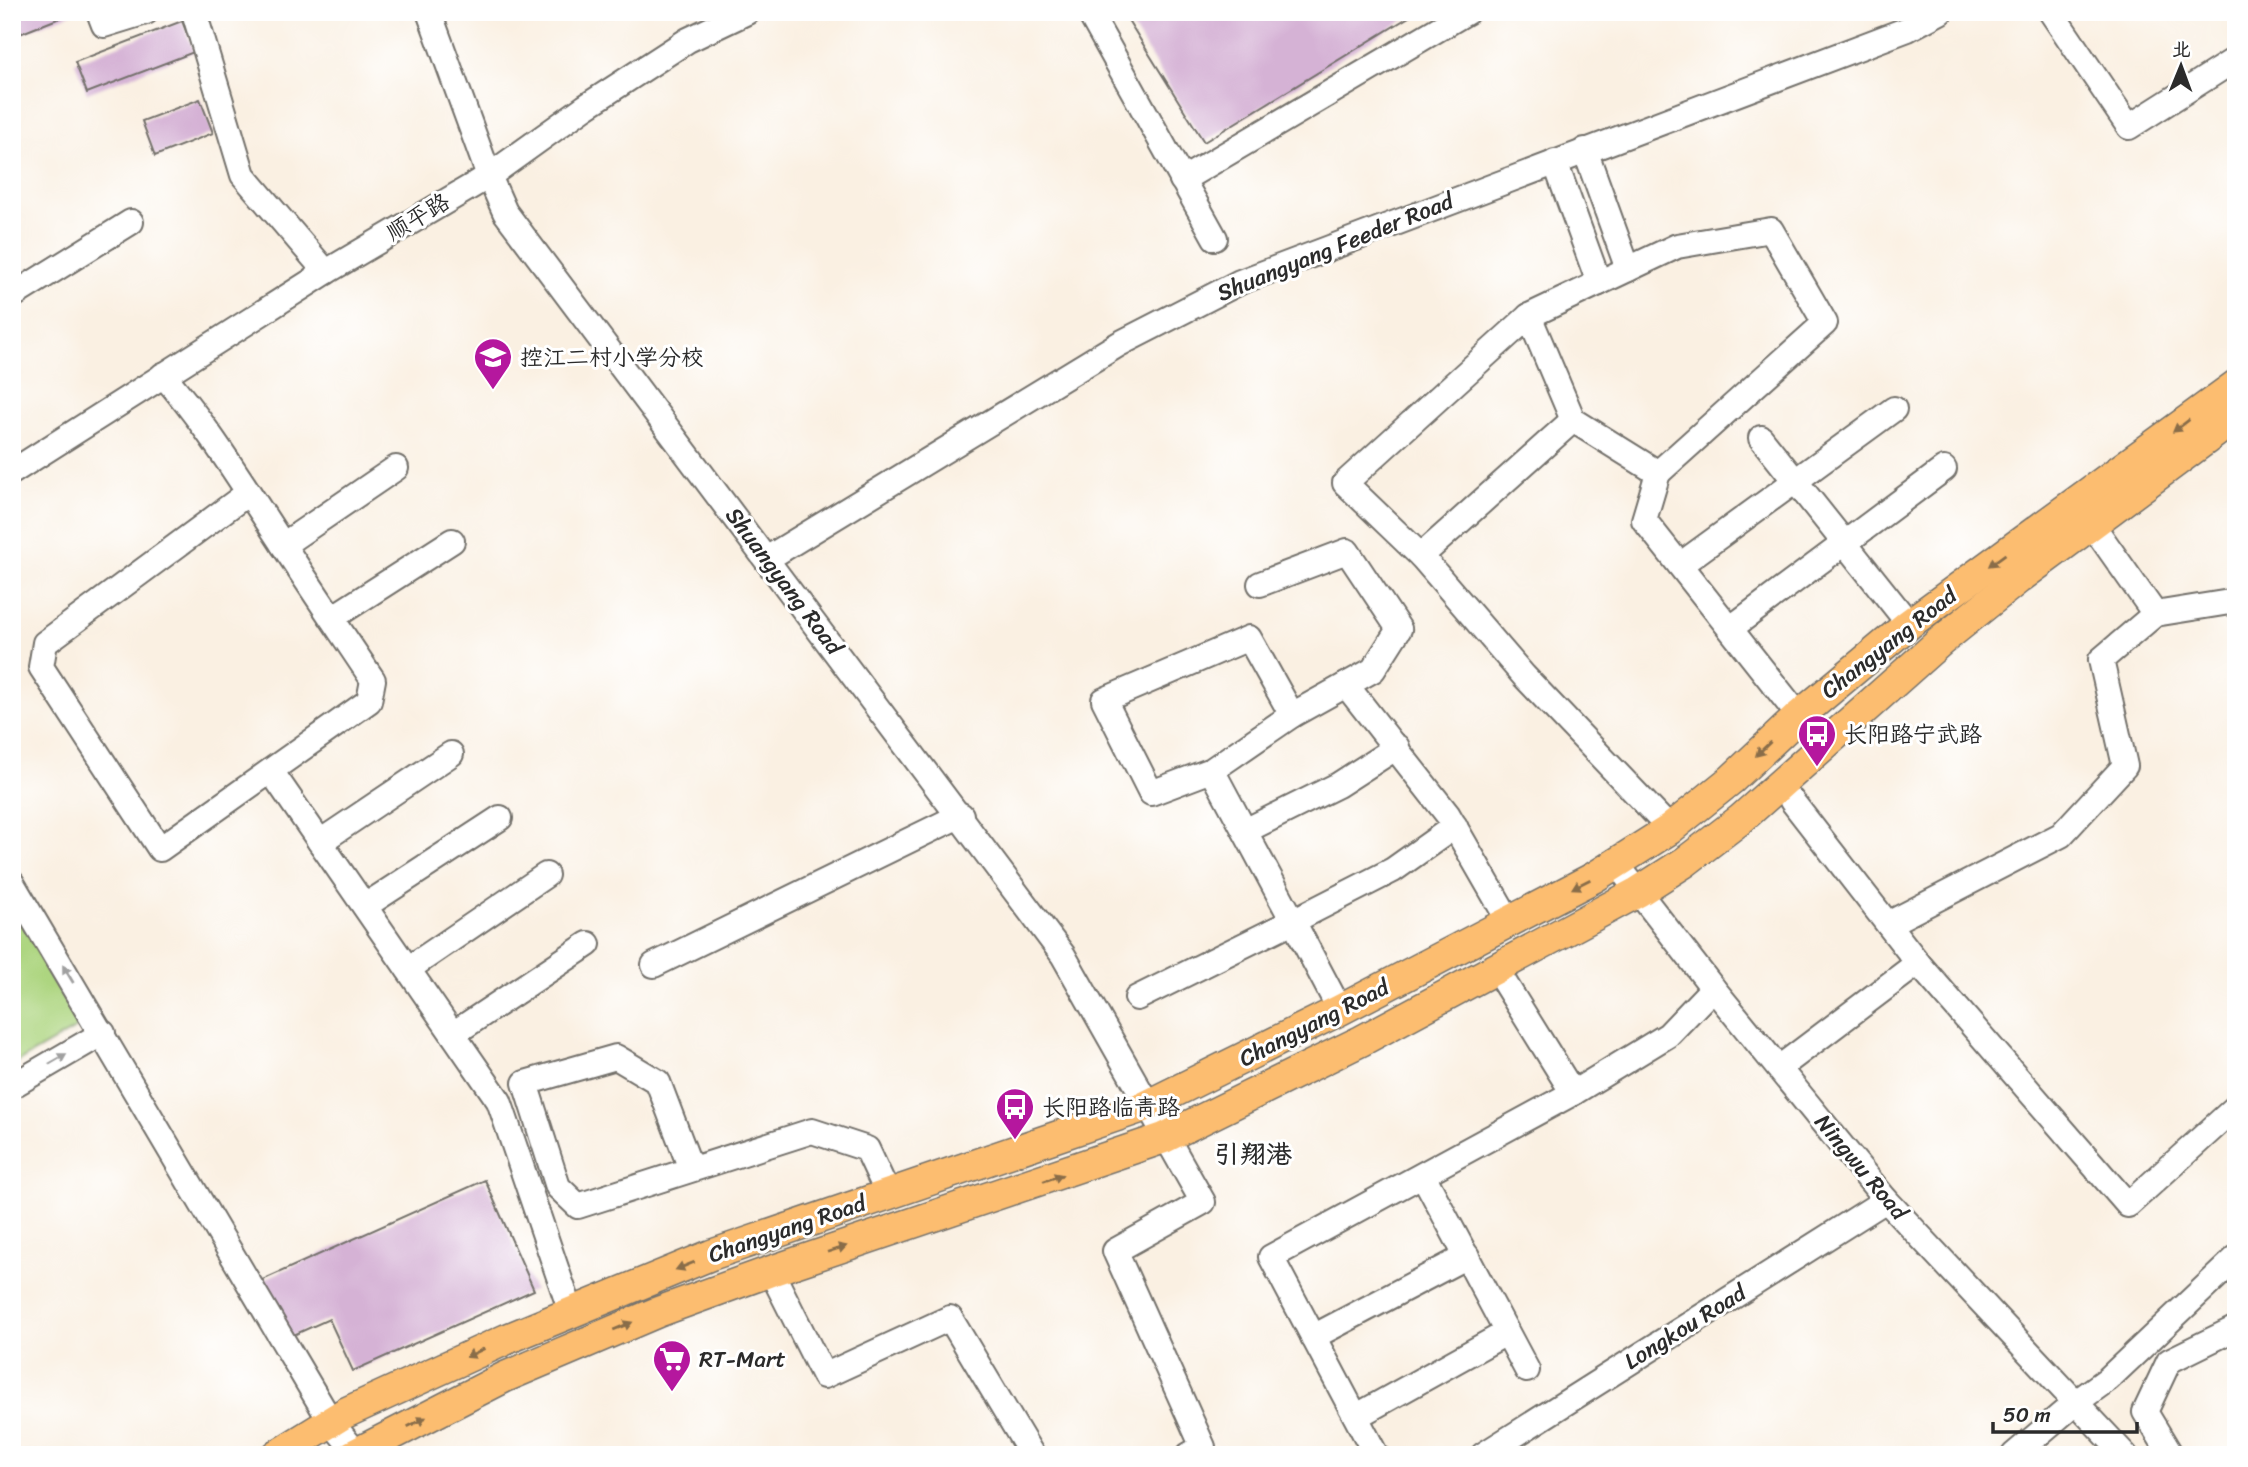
<svg xmlns="http://www.w3.org/2000/svg" width="2248" height="1467" font-family="Sriracha,'LXGW WenKai TC',sans-serif">
	<style>
		.green { fill: #add580; stroke: #6c8056; stroke-width: 2 }
		.building { fill: #d5b2d5 }
		.lines { fill: none; stroke-linecap: round; stroke-linejoin: round }
		.minor-casing { stroke: #73706b; stroke-width: 28 }
		.major-casing { stroke: #73706b; stroke-width: 33 }
		.minor { stroke: #fff; stroke-width: 24 }
		.major { stroke: #fcbd6f; stroke-width: 30 }
		.oneway { fill: #896d4a }
		.oneway2 { fill: #a0a0a0 }
		.labels { text-anchor: middle; dominant-baseline: central; stroke-width: 6; stroke-linejoin: round; paint-order: stroke }
		.street-label { font-size: 23px; fill: #2b2b2b; stroke: #fff }
		.poi-label { font-size: 23px; fill: #2b2b2b; stroke: #fff; text-anchor: start }
		.quarter-label { font-size: 26px; font-weight: bold; fill: #2b2b2b; stroke: #fff }
	</style>
	<rect width="100%" height="100%" fill="#fff"/>
	<filter id="ink" filterUnits="userSpaceOnUse"><feTurbulence type="fractalNoise" baseFrequency=".0143" numOctaves="2"/><feDisplacementMap in="SourceGraphic" scale="14" xChannelSelector="R" yChannelSelector="G"/><feConvolveMatrix kernelMatrix="1 2 1 2 8 2 1 2 1" color-interpolation-filters="sRGB"/></filter>
	<filter id="wash" filterUnits="userSpaceOnUse"><feTurbulence type="fractalNoise" baseFrequency=".00686" numOctaves="4" result="noise"/><feDisplacementMap in="SourceGraphic" scale="28" xChannelSelector="R" yChannelSelector="G"/><feGaussianBlur stdDeviation="1.57" result="paint"/><feColorMatrix in="noise" values="0 0 0 0 0 0 0 0 0 0 0 0 0 0 0 0 0 1.4 0 .05"/><feComposite in="paint" operator="in"/></filter>
	<g filter="url(#wash)">
		<rect width="100%" height="100%" fill="#faf0e2"/>
		<polygon class="green" points="12,906 82,1025 12,1065"/>
		<g id="blocks">
			<g class="building">
				<polygon points="12,12 75,12 12,37"/>
				<polygon points="1123,12 1417,12 1204,142"/>
				<polygon points="182,21 194,52 87,93 75,62"/>
				<polygon points="200,99 213,133 155,156 142,121"/>
				<polygon points="485,1180 534,1290 353,1371 329,1319 287,1338 260,1281"/>
			</g>
		</g>
	</g>
	<g filter="url(#ink)">
		<use href="#blocks" fill-opacity="0" stroke="#73706b" stroke-width="2"/>
		<g class="lines">
			<defs>
				<g id="minor">
					<polyline points="99,12 104,25 146,12"/>
					<polyline points="194,12 243,175 326,272"/>
					<polyline points="429,12 489,176 505,212 1063,955 1203,1202 1115,1251 1203,1447 1189,1455"/>
					<polyline points="1089,12 1215,238"/>
					<polyline points="2051,12 2129,127 2236,59"/>
					<polyline points="1585,150 1628,269"/>
					<polyline points="1555,162 1599,283"/>
					<polyline points="1182,180 1467,12"/>
					<polyline points="12,296 131,222"/>
					<polyline points="1529,316 1677,246 1771,230 1825,323 1658,473"/>
					<path d="M 163,375 C 202,419 233,469 266,519 C 301,573 337,626 373,680 L 369,701 L 160,849 L 41,667 L 45,643 L 248,493"/>
					<polyline points="1761,438 1909,624"/>
					<polyline points="12,472 326,272 489,176 585,107 688,40 747,12"/>
					<polyline points="2091,523 2155,614 2236,601"/>
					<polyline points="283,545 396,468"/>
					<polyline points="1421,556 1345,483 1529,316 1573,420"/>
					<polyline points="768,558 1119,344 1240,282 1908,29 1940,12"/>
					<polyline points="1680,565 1894,409"/>
					<polyline points="1260,584 1347,551 1399,629 1373,670 1292,715"/>
					<polyline points="332,618 452,541"/>
					<polyline points="1731,628 1944,469"/>
					<polyline points="1346,685 1448,815 1509,921"/>
					<polyline points="1212,770 1292,715 1249,638 1104,700 1151,793 1212,770 1293,921 1393,870 1455,826"/>
					<polyline points="271,771 499,1101 571,1312"/>
					<polyline points="1670,829 1524,676 1421,556 1573,420 1658,473 1644,520 1799,716"/>
					<polyline points="1245,831 1338,785 1397,747"/>
					<polyline points="320,842 451,754"/>
					<polyline points="1616,863 1713,988 1886,1200 2125,1455"/>
					<polyline points="12,883 331,1422 358,1455"/>
					<polyline points="365,906 500,818"/>
					<polyline points="1888,924 2061,835 2125,766 2101,660 2155,614"/>
					<polyline points="1918,963 2128,1205 2236,1107"/>
					<polyline points="654,965 961,815"/>
					<polyline points="408,969 546,875"/>
					<polyline points="1137,998 1293,921 1340,1010"/>
					<polyline points="453,1034 588,944"/>
					<polyline points="1779,1068 1918,963 1792,801"/>
					<polyline points="12,1086 103,1033"/>
					<polyline points="1573,1093 1668,1035 1713,988"/>
					<polyline points="691,1169 658,1082 616,1057 525,1083 558,1187 578,1206 812,1131 867,1149 888,1194"/>
					<polyline points="1423,1175 1527,1370"/>
					<polyline points="771,1271 824,1376 950,1318 1032,1455"/>
					<polyline points="1313,1337 1467,1256"/>
					<polyline points="1357,1416 1506,1333"/>
					<polyline points="1376,1455 1271,1257 1573,1093 1496,969"/>
					<polyline points="1483,1455 1886,1200"/>
					<polyline points="2014,1455 2075,1403 2108,1379 2236,1258"/>
					<polyline points="2171,1455 2145,1412 2169,1361 2236,1328"/>
				</g>
				<g id="major">
					<polyline points="277,1455 345,1413 507,1339 711,1255 1146,1106 1340,1010 1593,878 1670,829 1732,779 1799,716 1909,624 2236,385"/>
					<polyline points="353,1455 505,1377 658,1312 771,1271 1164,1138 1361,1041 1638,892 1685,862 1741,819 1941,641 2018,579 2236,417"/>
				</g>
			</defs>
			<use href="#minor" class="minor-casing"/>
			<use href="#major" class="major-casing"/>
			<use href="#minor" class="minor"/>
			<use href="#major" class="major"/>
		</g>
		<defs><path id="oneway-solid" d="M-6-.8H1V-3.2L6.5 0L1 3.2V.8H-6Z" transform="scale(1.75)"/></defs>
		<g class="oneway">
			<use href="#oneway-solid" transform="translate(2181 426) rotate(143)"/>
			<use href="#oneway-solid" transform="translate(1997 560) rotate(144)"/>
			<use href="#oneway-solid" transform="translate(1763 749) rotate(136)"/>
			<use href="#oneway-solid" transform="translate(1581 884) rotate(153)"/>
			<use href="#oneway-solid" transform="translate(1053 1178) rotate(-19)"/>
			<use href="#oneway-solid" transform="translate(837 1249) rotate(-18)"/>
			<use href="#oneway-solid" transform="translate(685 1266) rotate(158)"/>
			<use href="#oneway-solid" transform="translate(623 1326) rotate(-22)"/>
			<use href="#oneway-solid" transform="translate(475 1353) rotate(155)"/>
			<use href="#oneway-solid" transform="translate(417 1422) rotate(-27)"/>
		</g>
		<g class="oneway2">
			<use href="#oneway-solid" transform="translate(68 974) rotate(-121)"/>
			<use href="#oneway-solid" transform="translate(58 1059) rotate(-30)"/>
		</g>
	</g>
	<defs>
		<symbol id="school-pin" viewBox="-11 -11 22 30"><path d="M0 17L-7.5 6A9.5 9.5 0 1 1 7.5 6Z" fill="#b5179e" stroke="#fff"/><path d="M0-5L7-2L0 1L-7-2ZM-4 1L0 2.5L4 1V4Q0 6-4 4Z" fill="#fff"/></symbol>
		<symbol id="bus-pin" viewBox="-11 -11 22 30"><path d="M0 17L-7.5 6A9.5 9.5 0 1 1 7.5 6Z" fill="#b5179e" stroke="#fff"/><path d="M-5-6H5V4H4V6H2V4H-2V6H-4V4H-5ZM-3.5-4V0h7V-4ZM-3.5 1.2v1.5H-2V1.2ZM2 1.2v1.5H3.5V1.2Z" fill="#fff"/></symbol>
		<symbol id="supermarket-pin" viewBox="-11 -11 22 30"><path d="M0 17L-7.5 6A9.5 9.5 0 1 1 7.5 6Z" fill="#b5179e" stroke="#fff"/><path d="M-6-5.5h2.5l.6 2H6L4.5 2H-2.5L-4.4-4H-6ZM-1.5 3.2a1.3 1.3 0 1 0 .1 0ZM3 3.2a1.3 1.3 0 1 0 .1 0Z" fill="#fff"/></symbol>
	</defs>
	<g fill-rule="evenodd">
		<use href="#school-pin" x="471" y="335" width="44" height="60"/>
		<use href="#bus-pin" x="1795" y="712" width="44" height="60"/>
		<use href="#bus-pin" x="993" y="1085" width="44" height="60"/>
		<use href="#supermarket-pin" x="650" y="1337" width="44" height="60"/>
	</g>
	<g class="labels">
		<g class="street-label">
			<text transform="translate(418 217) rotate(-31)">顺平路</text>
			<text transform="translate(1335 247) rotate(-22)">Shuangyang Feeder Road</text>
			<text transform="translate(784 581) rotate(53)">Shuangyang Road</text>
			<text transform="translate(1889 643) rotate(-38)">Changyang Road</text>
			<text transform="translate(1314 1023) rotate(-27)">Changyang Road</text>
			<text transform="translate(1861 1167) rotate(50)">Ningwu Road</text>
			<text transform="translate(787 1229) rotate(-19)">Changyang Road</text>
			<text transform="translate(1685 1327) rotate(-32)">Longkou Road</text>
		</g>
		<g class="poi-label">
			<text x="520" y="357">控江二村小学分校</text>
			<text x="1844" y="734">长阳路宁武路</text>
			<text x="1042" y="1107">长阳路临青路</text>
			<text x="699" y="1359">RT-Mart</text>
		</g>
		<g class="quarter-label">
			<text x="1253" y="1154">引翔港</text>
		</g>
	</g>
	<rect width="2248" height="1467" fill="none" stroke="#fff" stroke-width="42"/>
	<g transform="translate(2181 66) rotate(1)" stroke="#ffffff" stroke-width="5" paint-order="stroke">
	<path d="M0-5L12 26L0 18L-12 26Z" fill="#2b2b2b"/>
	<text y="-10" font-size="19" font-weight="bold" text-anchor="middle" fill="#2b2b2b">北</text>
	</g>
	<path d="M1993 1422v10h144v-10" fill="none" stroke="#2b2b2b" stroke-width="3.5"/>
	<text x="2003" y="1422" font-size="21" fill="#2b2b2b" stroke="#ffffff" stroke-width="5" paint-order="stroke">50 m</text>
</svg>
